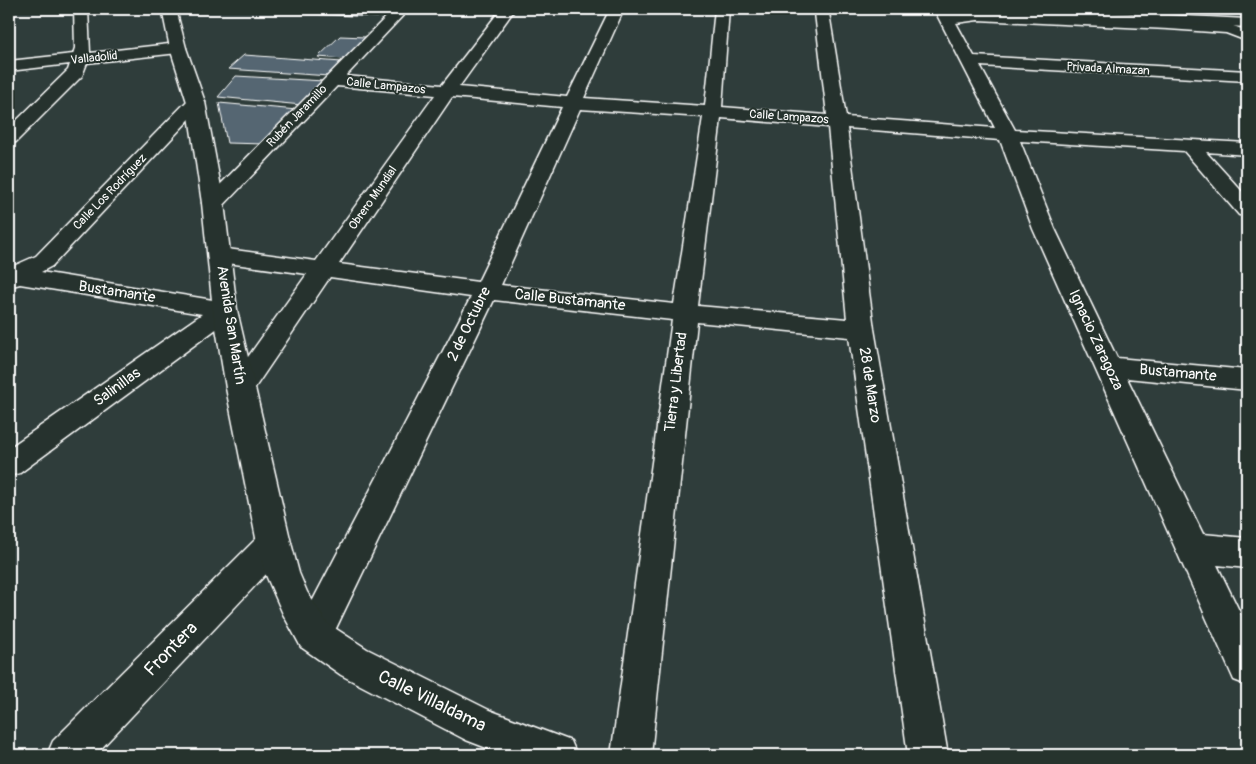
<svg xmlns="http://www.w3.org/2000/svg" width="1256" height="764" font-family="Pangolin,sans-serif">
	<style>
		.building { fill: #546672; stroke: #fff }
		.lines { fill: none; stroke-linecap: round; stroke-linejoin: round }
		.street-casing { stroke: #fff; stroke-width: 3 }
		.secondary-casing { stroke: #fff; stroke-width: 3 }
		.street { fill: #26332d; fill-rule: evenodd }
		.secondary { fill: #26332d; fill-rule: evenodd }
		.labels { text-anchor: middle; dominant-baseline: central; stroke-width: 4; stroke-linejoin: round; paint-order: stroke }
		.far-street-label { font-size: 12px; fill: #fff; stroke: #26332d }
		.street-label { font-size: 15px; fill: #fff; stroke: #26332d }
		.near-street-label { font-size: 18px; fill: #fff; stroke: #26332d }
	</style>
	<rect width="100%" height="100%" fill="#2f3d3b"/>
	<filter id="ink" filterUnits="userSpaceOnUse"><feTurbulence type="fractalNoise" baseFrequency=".02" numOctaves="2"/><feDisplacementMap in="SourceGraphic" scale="10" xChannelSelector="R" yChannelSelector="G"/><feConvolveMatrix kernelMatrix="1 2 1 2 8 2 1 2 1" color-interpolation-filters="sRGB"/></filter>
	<g filter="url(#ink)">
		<g class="building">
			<polygon points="215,9 295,9 291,12"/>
			<polygon points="312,9 385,9 378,17 306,14"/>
			<polygon points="340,36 365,37 344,59 318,57"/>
			<polygon points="244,55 342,62 329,76 228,69"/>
			<polygon points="236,76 324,81 302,105 218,97"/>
			<polygon points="219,103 297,110 265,144 227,143"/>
		</g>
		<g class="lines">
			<defs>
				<g id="street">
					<polygon points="74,9 88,9 90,53 178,43 186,48 178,53 87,63 82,76 16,142 9,144 9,128 68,70 70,64 9,71 9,61 73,54 75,48"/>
					<path d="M 394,9 L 409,9 L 346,76 L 442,85 L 501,9 L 515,9 L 459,87 L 567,97 L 610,9 L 624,9 L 584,98 L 705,106 L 715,9 L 729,9 L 722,107 L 827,115 L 815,13 L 823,9 L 829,13 L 846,117 L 995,128 L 934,9 L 948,9 L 951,14 L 978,12 L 1168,19 L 1228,24 L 1247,31 L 1247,41 L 1226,33 L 1168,29 L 978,20 L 956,23 L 974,56 L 1247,71 L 1247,81 L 980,66 L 1015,130 L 1247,143 L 1247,155 L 1206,152 L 1247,197 L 1247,216 L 1239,215 L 1184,151 L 1020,141 L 1055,229 L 1117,358 L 1247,370 L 1247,390 L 1127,378 L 1203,534 L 1247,538 L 1247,568 L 1217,565 L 1247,627 L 1247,685 L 1234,680 L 1033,229 L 1000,140 L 847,128 L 874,329 L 948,755 L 908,755 L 849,337 L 697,322 L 651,755 L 611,755 L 672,320 L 494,300 L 327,647 L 314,652 L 301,647 L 296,635 L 301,623 L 471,297 L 330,277 L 250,395 L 240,398 L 230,395 L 226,388 L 307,274 L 220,262 L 212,260 L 208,255 L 212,250 L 220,248 L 316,261 L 435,95 L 337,86 L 221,208 L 213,209 L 205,208 L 202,203 ZM 452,97 L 562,107 L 478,282 L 339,264 ZM 580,109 L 703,117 L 674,304 L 501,285 ZM 721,118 L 828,127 L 847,319 L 698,306 Z"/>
					<polygon points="196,97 202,98 205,102 202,106 52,266 41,272 225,302 234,304 237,310 234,316 20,473 9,476 9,448 202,314 20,284 9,287 9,268 36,256 190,98"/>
					<polygon points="274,529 286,533 291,543 286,553 95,755 47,755 53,741 262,533"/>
				</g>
				<g id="secondary">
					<polygon points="162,9 176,9 186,48 205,102 224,203 237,310 291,543 299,573 307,592 327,623 367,649 489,710 571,741 577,755 505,755 466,740 341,675 301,647 283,614 265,573 257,543 226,388 213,310 202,203 187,102 170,48"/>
					<polygon points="957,9 1048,9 1247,19 1247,27 964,13"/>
				</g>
			</defs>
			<use href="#street" class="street-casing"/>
			<use href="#secondary" class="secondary-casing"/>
			<use href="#street" class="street"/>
			<use href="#secondary" class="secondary"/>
		</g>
	</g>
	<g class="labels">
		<g class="far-street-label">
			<text transform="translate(94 58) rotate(-6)">Valladolid</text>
			<text transform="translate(1108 69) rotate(3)">Privada Almazan</text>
			<text transform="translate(386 86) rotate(6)">Calle Lampazos</text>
			<text transform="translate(297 116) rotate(-46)">Rubén Jaramillo</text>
			<text transform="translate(789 117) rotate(4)">Calle Lampazos</text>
			<text transform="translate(110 192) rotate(-46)">Calle Los Rodríguez</text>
			<text transform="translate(373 198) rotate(-55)">Obrero Mundial</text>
		</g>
		<g class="street-label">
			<text transform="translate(117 292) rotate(9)">Bustamante</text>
			<text transform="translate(570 300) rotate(6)">Calle Bustamante</text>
			<text transform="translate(469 324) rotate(-64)">2 de Octubre</text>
			<text transform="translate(231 325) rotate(81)">Avenida San Martín</text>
			<text transform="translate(1096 340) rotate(65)">Ignacio Zaragoza</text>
			<text transform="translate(1178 373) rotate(5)">Bustamante</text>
			<text transform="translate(676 382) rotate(-83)">Tierra y Libertad</text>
			<text transform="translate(870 385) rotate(81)">28 de Marzo</text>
			<text transform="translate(117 387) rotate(-36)">Salinillas</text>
		</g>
		<g class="near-street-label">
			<text transform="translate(171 649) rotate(-46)">Frontera</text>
			<text transform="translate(432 701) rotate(26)">Calle Villaldama</text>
		</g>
	</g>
	<rect width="1256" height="764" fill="none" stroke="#26332d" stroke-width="30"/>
	<rect x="15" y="15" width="1226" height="734" fill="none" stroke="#fff" stroke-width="2" filter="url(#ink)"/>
</svg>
